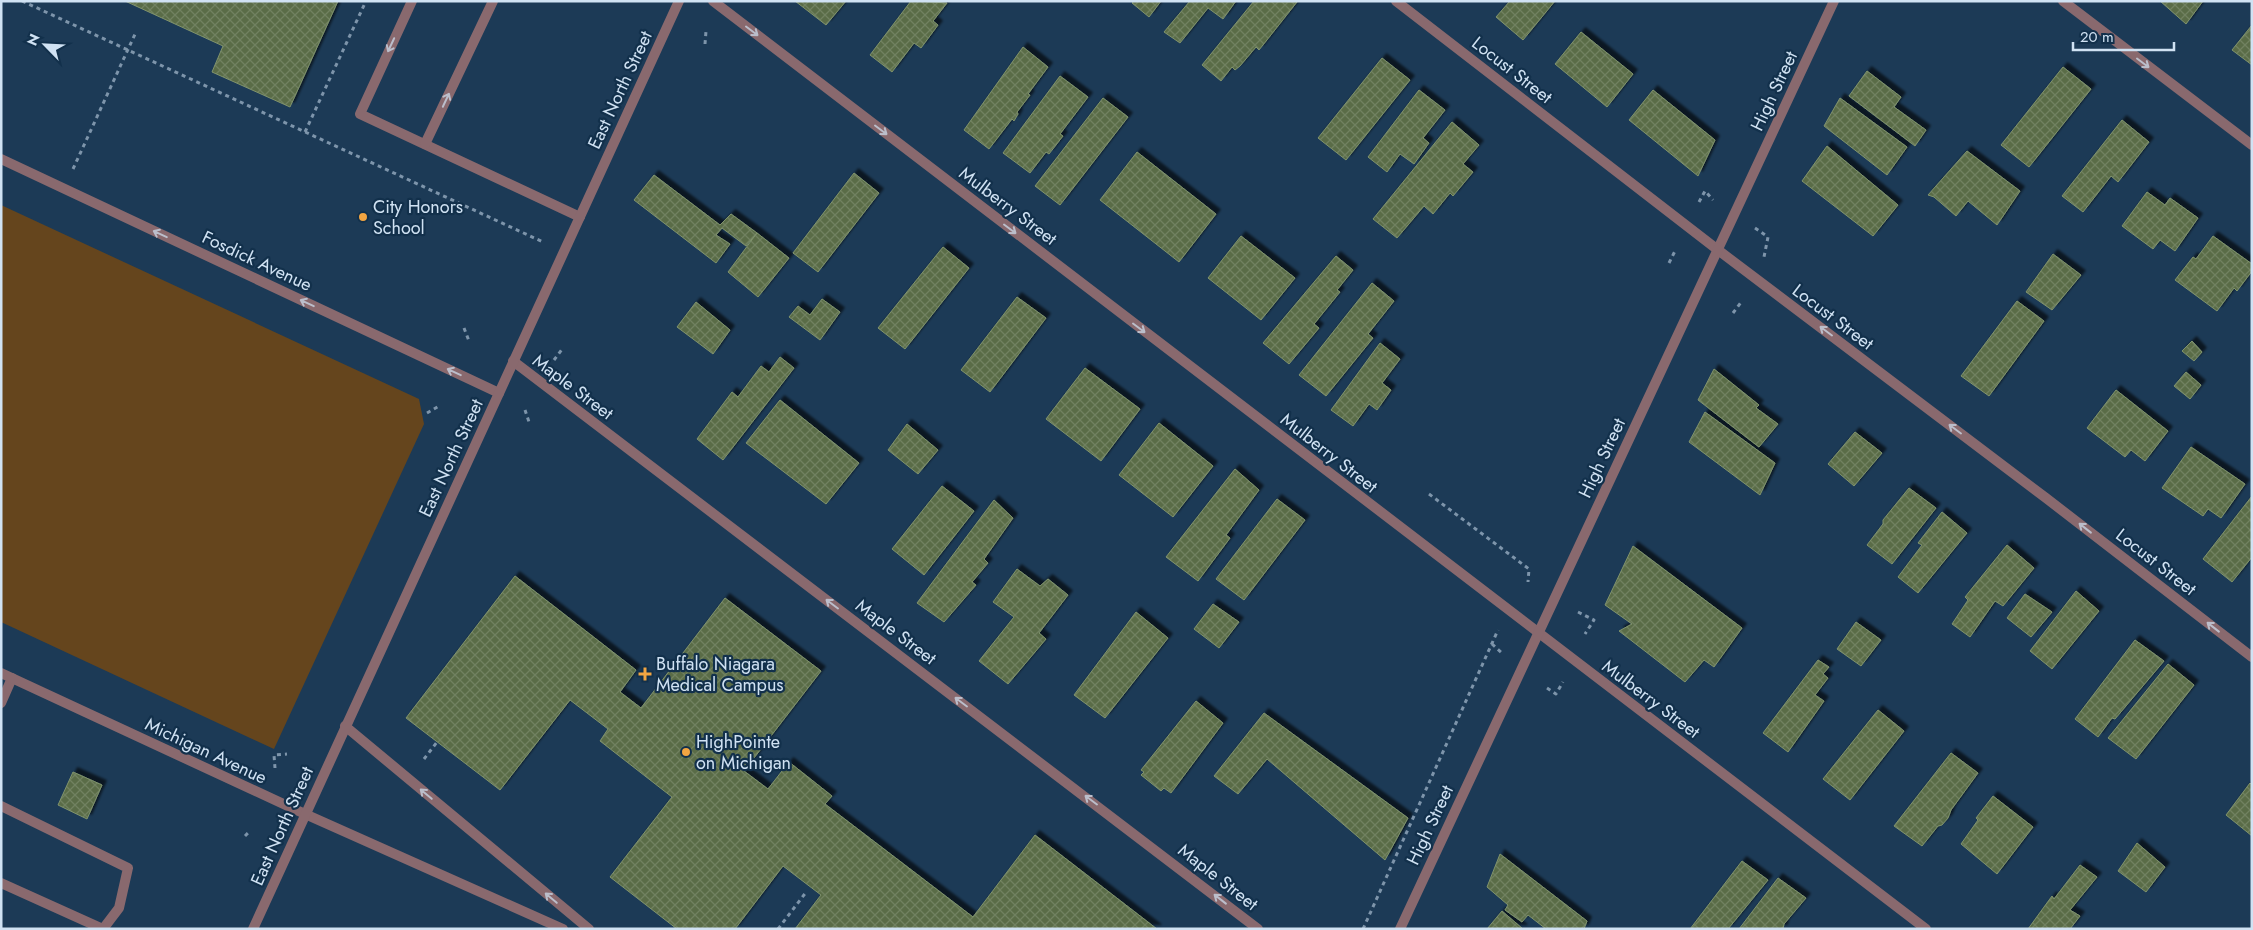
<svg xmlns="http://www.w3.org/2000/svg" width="2253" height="930" font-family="Jost,sans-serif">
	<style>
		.grass { fill: #65451d }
		.building { fill: url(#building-cross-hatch); stroke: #80936c; filter: url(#shadow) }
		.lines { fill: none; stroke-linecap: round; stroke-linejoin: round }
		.path { stroke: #7e95ab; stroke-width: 3; stroke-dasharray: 4 4; stroke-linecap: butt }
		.service { stroke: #89696e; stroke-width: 10 }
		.minor { stroke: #89696e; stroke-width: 10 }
		.tertiary { stroke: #89696e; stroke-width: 10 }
		.oneway { stroke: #bbbecb }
		.poi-dot { fill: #f2a542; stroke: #12304b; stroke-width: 2 }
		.labels { text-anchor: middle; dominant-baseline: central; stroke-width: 4.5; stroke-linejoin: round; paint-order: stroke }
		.street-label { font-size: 18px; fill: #d0e2f3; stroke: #12304b }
		.poi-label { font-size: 18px; fill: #d0e2f3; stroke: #12304b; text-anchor: start }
	</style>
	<defs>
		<pattern id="building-cross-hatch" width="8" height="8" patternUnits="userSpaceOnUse" patternTransform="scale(1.25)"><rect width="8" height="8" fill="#5a6c46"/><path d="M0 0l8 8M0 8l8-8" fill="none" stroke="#718161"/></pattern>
		<filter id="shadow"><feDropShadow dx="4.5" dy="-4.5" stdDeviation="1" flood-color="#0009"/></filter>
	</defs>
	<rect width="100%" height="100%" fill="#1c3a56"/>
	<polygon class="grass" points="1,205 419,399 424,424 274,749 1,622"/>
	<g class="building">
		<polygon points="125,1 338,1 290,107 212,72 223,46"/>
		<polygon points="795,1 846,1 826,25"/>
		<polygon points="911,1 947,3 933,21 938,25 921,48 914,43 892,72 870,55"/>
		<polygon points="1134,1 1161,1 1149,17 1132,3"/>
		<polygon points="1190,1 1236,1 1223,19 1208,8 1180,43 1164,32"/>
		<polygon points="1254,1 1297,2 1259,50 1256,47 1240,66 1235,70 1232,67 1221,81 1202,65"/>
		<polygon points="1510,1 1555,1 1523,40 1496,17"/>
		<polygon points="2160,1 2203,1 2186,24"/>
		<polygon points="2252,25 2252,65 2232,50"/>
		<polygon points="1581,32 1633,74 1607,107 1555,64"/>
		<polygon points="1023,47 1048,67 1028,94 1030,95 1017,112 1018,114 1014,121 1012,119 989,149 964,130"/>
		<polygon points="1382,58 1410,80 1346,160 1318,138"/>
		<polygon points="2063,67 2091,89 2029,167 2001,145"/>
		<polygon points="1867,71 1901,97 1894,107 1926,130 1915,146 1849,96"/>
		<polygon points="1060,76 1088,97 1060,134 1063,136 1049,154 1046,152 1030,173 1003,153"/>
		<polygon points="1419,90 1445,110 1423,138 1429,143 1414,164 1400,154 1387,172 1368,157"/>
		<polygon points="1653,90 1715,140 1698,176 1629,120"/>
		<polygon points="1103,98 1128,117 1060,205 1035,186"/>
		<polygon points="1840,98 1907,147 1887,175 1824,126"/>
		<polygon points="2122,120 2149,142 2118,182 2111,176 2083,212 2062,196"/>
		<polygon points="1452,122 1479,145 1463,164 1473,172 1453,196 1450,193 1433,214 1424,206 1397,238 1373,219"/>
		<polygon points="1827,146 1898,205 1873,236 1802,181"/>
		<polygon points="1967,151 2020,191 1997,225 1968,201 1956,216 1934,197 1928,195"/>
		<polygon points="1137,152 1216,214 1179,262 1100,200"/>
		<polygon points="854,173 879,193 818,272 793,253"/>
		<polygon points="654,175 720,225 731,214 757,233 746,246 722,228 716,235 730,244 716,263 634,200"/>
		<polygon points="2147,192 2165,205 2170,198 2198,218 2175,251 2160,240 2153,249 2122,226"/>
		<polygon points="757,233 789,258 758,297 728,272"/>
		<polygon points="1241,236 1295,278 1261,320 1208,278"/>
		<polygon points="2213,236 2252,264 2252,271 2237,291 2234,288 2217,311 2175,280 2193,257 2196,259"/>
		<polygon points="943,247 969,268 905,349 878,328"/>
		<polygon points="2053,254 2081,275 2052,310 2026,292"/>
		<polygon points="1336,256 1353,270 1337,290 1340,292 1314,324 1319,328 1289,364 1263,343"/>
		<polygon points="1372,283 1394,301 1368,334 1373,338 1326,396 1299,375"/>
		<polygon points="1017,297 1046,318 990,392 961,370"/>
		<polygon points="822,299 840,312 820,340 789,317 798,306 810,315"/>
		<polygon points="2017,301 2044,321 1989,396 1961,376"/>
		<polygon points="696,302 730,330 713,354 677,327"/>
		<polygon points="2192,341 2202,352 2194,361 2182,351"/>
		<polygon points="1380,343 1400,359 1382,383 1391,390 1377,410 1369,404 1353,426 1331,410"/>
		<polygon points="780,357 794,368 723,460 697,439 732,392 738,397 761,366 769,372"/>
		<polygon points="1085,368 1140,409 1101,461 1046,419"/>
		<polygon points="1714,369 1759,405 1756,408 1778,424 1759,447 1698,400"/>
		<polygon points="2186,372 2201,385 2190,399 2174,386"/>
		<polygon points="2116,390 2168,431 2145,461 2131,450 2125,457 2087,428"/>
		<polygon points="780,400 859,463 826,504 746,443"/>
		<polygon points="1705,412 1775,463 1760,495 1689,442"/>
		<polygon points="1159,423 1213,466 1173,517 1119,475"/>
		<polygon points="907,424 938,450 918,474 888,450"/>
		<polygon points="1855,432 1882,453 1854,486 1828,464"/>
		<polygon points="2191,447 2245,484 2221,518 2208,509 2203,516 2162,488"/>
		<polygon points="1235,469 1259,490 1226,535 1230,538 1198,581 1166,557"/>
		<polygon points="942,486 974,511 924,575 892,549"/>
		<polygon points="1909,488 1936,508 1892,564 1867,545 1883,524 1883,520"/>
		<polygon points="2252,496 2252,557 2232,582 2203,559"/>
		<polygon points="1277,499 1305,520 1244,600 1216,579"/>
		<polygon points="994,500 1013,518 984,559 988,563 972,582 976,585 944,622 917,603"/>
		<polygon points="1942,512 1967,533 1918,593 1898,577 1922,545 1918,543"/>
		<polygon points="2007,545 2034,568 2003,606 1995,601 1970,637 1952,624 1968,600 1965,597"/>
		<polygon points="1633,546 1742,628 1714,667 1704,660 1685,682 1619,631 1632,624 1605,605"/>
		<polygon points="1017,569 1040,586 1048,579 1068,595 1039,633 1046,639 1008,684 979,661 1014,617 993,602"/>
		<polygon points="515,576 636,670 620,692 641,708 725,598 821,671 744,771 768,789 789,762 832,796 825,804 973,917 1035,835 1157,929 795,929 821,895 783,866 735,929 677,929 610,877 672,797 600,741 608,729 570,700 500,790 406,718"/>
		<polygon points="2076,591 2099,611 2052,669 2030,651"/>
		<polygon points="2025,594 2052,612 2031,637 2007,618"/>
		<polygon points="1213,604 1239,622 1219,648 1194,629"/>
		<polygon points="1136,612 1168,638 1105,718 1074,695"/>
		<polygon points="1856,622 1881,640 1861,666 1837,649"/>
		<polygon points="2135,640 2164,661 2115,719 2112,718 2098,737 2075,719"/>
		<polygon points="1818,660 1829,667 1823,674 1828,678 1815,695 1824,701 1788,752 1763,733"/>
		<polygon points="2168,664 2194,685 2136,759 2108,738"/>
		<polygon points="1196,701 1223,723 1171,793 1164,788 1161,791 1141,775 1144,772 1141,770"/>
		<polygon points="1878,710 1904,731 1850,800 1823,779"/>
		<polygon points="1264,713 1408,818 1385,860 1267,759 1238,794 1214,776"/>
		<polygon points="1951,753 1978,773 1951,810 1948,818 1942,825 1938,826 1922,846 1894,826"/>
		<polygon points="73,772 102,785 87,819 58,805"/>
		<polygon points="2250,783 2252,785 2252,836 2226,815"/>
		<polygon points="1993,796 2033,827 1997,874 1961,844 1978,820 1976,818"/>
		<polygon points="2137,843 2165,867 2146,892 2118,871"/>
		<polygon points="1500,854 1587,921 1584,929 1546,929 1528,915 1522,922 1505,910 1508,905 1487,887"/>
		<polygon points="1742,861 1768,880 1728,929 1690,929"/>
		<polygon points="2080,865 2097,877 2070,910 2080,916 2070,929 2028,929 2052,896 2054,899"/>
		<polygon points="1778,878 1806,898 1784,924 1783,929 1739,929"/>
		<polygon points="1502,911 1523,929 1487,929"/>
	</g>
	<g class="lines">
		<g class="path">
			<polyline points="22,1 543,242"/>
			<polyline points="705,44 706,31"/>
			<polyline points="305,132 366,1"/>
			<polyline points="73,169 136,32"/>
			<polyline points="1699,202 1705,191 1713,200"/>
			<polyline points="1755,228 1768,237 1764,257"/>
			<polyline points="1669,263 1676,249"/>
			<polyline points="1733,313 1742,301"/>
			<polyline points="464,328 469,341"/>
			<polyline points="554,360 563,348"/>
			<polyline points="525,410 529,422"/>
			<polyline points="427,413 439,406"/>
			<polyline points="1429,494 1529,569 1528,582"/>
			<polyline points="1578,612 1594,620 1585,634"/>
			<polyline points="1492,644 1503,654"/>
			<polyline points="1547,688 1556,694 1563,682"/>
			<polyline points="424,759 437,742"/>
			<polyline points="275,768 274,755 287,754"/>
			<polyline points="245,836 249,832"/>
			<polyline points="778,929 807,891"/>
			<polyline points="1363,929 1498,630"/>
		</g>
		<g class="service">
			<polyline points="412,1 360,114 580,217"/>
			<polyline points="425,144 493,1"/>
			<polyline points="1,703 12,678"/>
			<polyline points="1,806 128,868 119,908 103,929"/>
			<polyline points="1,883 103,929"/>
		</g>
		<g class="minor">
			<polyline points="713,1 1926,929"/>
			<polyline points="1396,1 1718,250 2046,498 2252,657"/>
			<polyline points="2063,1 2252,145"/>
			<polyline points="1,159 499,393"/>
			<polyline points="513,361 1258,929"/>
			<polyline points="345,726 589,929"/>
			<polyline points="1400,929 1834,1"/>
		</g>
		<g class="tertiary">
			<polyline points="1,673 305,814 563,929"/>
			<polyline points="253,929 679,1"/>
		</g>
	</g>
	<defs><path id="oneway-shaft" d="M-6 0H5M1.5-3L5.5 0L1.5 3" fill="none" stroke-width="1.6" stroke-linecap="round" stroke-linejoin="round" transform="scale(1.25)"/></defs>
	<g class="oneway">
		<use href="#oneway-shaft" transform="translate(752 31) rotate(37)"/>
		<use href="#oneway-shaft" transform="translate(391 45) rotate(115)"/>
		<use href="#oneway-shaft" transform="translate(2143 63) rotate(37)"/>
		<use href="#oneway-shaft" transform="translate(446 100) rotate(-65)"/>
		<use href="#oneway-shaft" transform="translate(881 130) rotate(37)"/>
		<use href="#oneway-shaft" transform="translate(1010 229) rotate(37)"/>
		<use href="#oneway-shaft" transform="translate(160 234) rotate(-155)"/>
		<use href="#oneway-shaft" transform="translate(307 303) rotate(-155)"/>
		<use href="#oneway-shaft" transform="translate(1139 328) rotate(37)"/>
		<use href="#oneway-shaft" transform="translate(1826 331) rotate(-143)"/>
		<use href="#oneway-shaft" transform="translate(454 372) rotate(-155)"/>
		<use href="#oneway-shaft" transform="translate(1955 429) rotate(-143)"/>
		<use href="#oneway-shaft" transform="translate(2085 528) rotate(-142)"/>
		<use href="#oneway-shaft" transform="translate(832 604) rotate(-143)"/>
		<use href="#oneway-shaft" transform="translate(2213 627) rotate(-142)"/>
		<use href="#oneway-shaft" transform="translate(961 702) rotate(-143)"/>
		<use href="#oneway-shaft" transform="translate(426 794) rotate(-140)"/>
		<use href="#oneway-shaft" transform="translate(1091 800) rotate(-143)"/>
		<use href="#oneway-shaft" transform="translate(551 898) rotate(-140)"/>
		<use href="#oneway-shaft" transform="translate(1220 899) rotate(-142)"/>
	</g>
	<g class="poi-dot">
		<circle cx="363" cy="217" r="5"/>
		<path d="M642.5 666.5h5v5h5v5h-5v5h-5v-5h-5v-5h5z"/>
		<circle cx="686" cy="752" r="5"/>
	</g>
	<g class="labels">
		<g class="street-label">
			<text transform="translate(1512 70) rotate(38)">Locust Street</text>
			<text transform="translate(620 90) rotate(-65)">East North Street</text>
			<text transform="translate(1774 91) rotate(-65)">High Street</text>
			<text transform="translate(1008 206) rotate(37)">Mulberry Street</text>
			<text transform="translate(257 261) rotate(25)">Fosdick Avenue</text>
			<text transform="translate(1833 317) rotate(37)">Locust Street</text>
			<text transform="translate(573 387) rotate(37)">Maple Street</text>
			<text transform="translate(1329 453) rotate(38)">Mulberry Street</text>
			<text transform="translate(451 458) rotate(-65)">East North Street</text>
			<text transform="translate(1602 458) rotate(-65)">High Street</text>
			<text transform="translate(2156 562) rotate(38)">Locust Street</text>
			<text transform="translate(896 632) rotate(37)">Maple Street</text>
			<text transform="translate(1651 699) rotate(37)">Mulberry Street</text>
			<text transform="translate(206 751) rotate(25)">Michigan Avenue</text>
			<text transform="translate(1430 825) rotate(-65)">High Street</text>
			<text transform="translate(282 826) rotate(-66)">East North Street</text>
			<text transform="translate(1218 877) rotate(38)">Maple Street</text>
		</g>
		<g class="poi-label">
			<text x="373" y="207">City Honors<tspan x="373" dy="21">School</tspan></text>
			<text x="656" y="664">Buffalo Niagara<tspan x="656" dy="21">Medical Campus</tspan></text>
			<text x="696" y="742">HighPointe<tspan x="696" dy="21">on Michigan</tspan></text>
		</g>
	</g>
	<rect width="2253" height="930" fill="none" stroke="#d0e2f3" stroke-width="5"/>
	<g transform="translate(45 45) rotate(294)" stroke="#12304b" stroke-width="4" paint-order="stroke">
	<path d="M0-4L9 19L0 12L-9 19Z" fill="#d0e2f3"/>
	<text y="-8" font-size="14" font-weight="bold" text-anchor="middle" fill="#d0e2f3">N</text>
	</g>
	<path d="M2073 42v8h101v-8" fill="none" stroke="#d0e2f3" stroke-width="2.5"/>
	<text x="2080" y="42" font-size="15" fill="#d0e2f3" stroke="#12304b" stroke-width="4" paint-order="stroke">20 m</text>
</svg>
